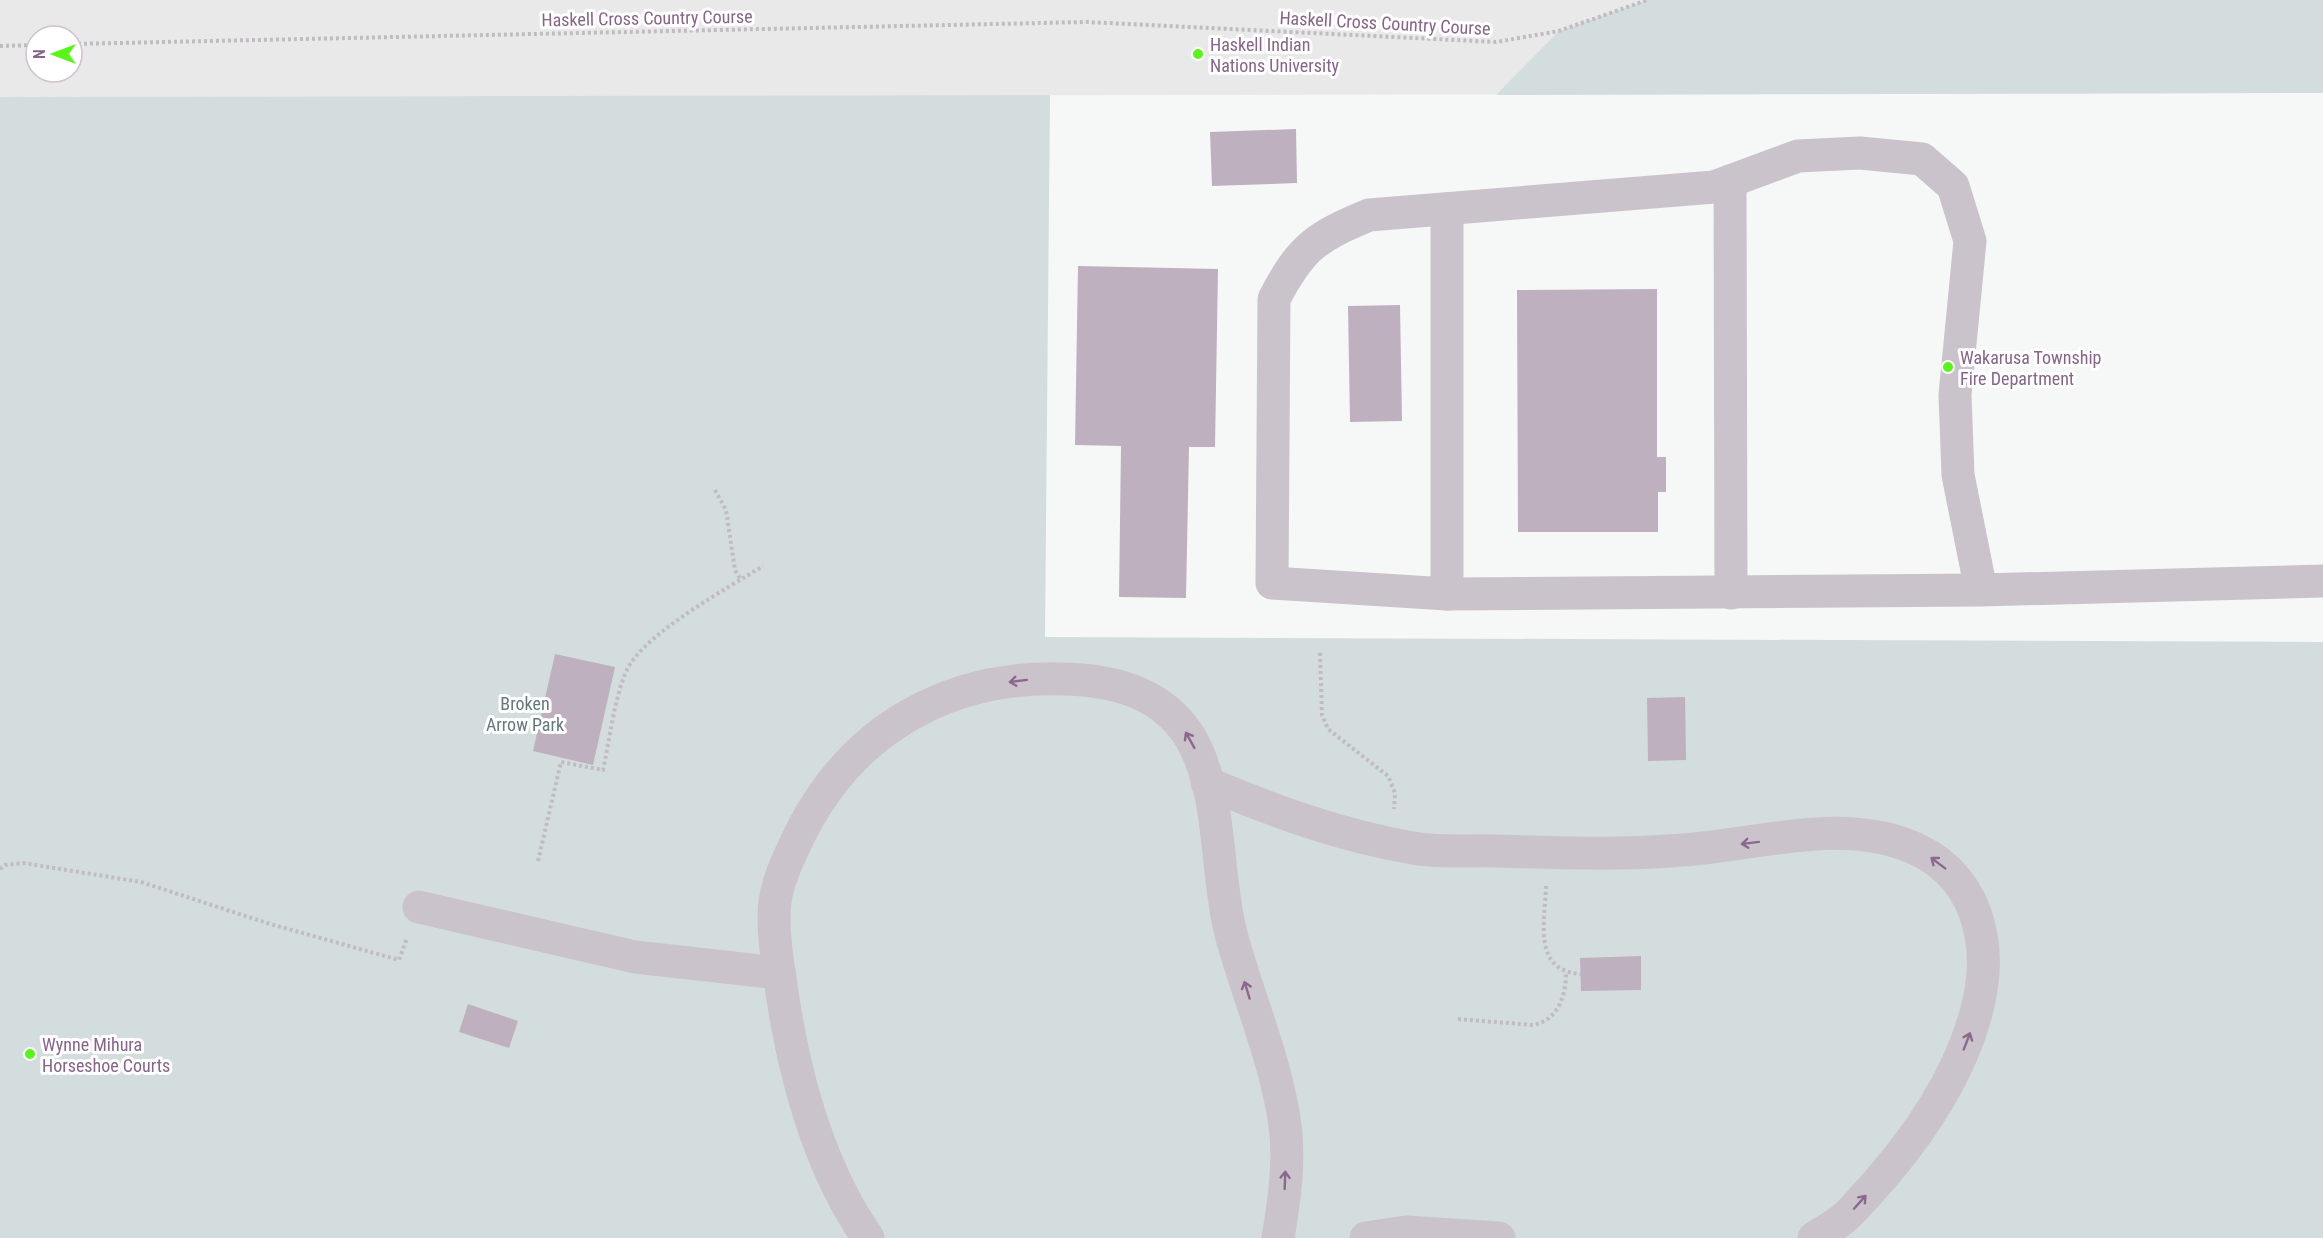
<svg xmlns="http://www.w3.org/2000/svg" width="2323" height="1238" font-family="'Roboto Condensed',sans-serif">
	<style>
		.built { fill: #e9e9ea; fill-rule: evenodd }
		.green { fill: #d4ddde }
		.building { fill: #beb0bf }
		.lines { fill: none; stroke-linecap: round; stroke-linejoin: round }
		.path { stroke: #c1bbc2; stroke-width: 4; stroke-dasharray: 3 3; stroke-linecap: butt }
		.minor { stroke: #cbc3cc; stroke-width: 33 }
		.oneway { stroke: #8a698c }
		.poi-dot { fill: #59f419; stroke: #fff; stroke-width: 2 }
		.labels { text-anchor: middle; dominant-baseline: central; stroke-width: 6; stroke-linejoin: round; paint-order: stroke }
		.street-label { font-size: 18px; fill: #876489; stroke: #fff }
		.poi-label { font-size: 18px; fill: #876489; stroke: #fff; text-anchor: start }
		.park-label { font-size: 18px; fill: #647880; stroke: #fff }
	</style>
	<rect width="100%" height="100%" fill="#f5f8f7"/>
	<path class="built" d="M 0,0 L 2323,0 L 2323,93 L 0,97 ZM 36,36 L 72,36 L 72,72 L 36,72 Z"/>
	<g class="green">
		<polygon points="1647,0 2323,0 2323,93 1496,95 1559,31"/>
		<polygon points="1050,95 1045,637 2323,642 2323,1238 0,1238 0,97"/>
	</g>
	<g class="building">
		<polygon points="1296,129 1297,183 1212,186 1210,132"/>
		<polygon points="1078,266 1218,269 1215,447 1189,447 1186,598 1119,597 1121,446 1075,445"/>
		<polygon points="1657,289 1657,457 1666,457 1666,492 1658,492 1658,532 1518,532 1517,290"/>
		<polygon points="1400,305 1402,421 1350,422 1348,306"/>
		<polygon points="555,654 615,667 593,765 533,751"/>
		<polygon points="1685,697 1686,760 1648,761 1647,698"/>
		<polygon points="1641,956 1641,990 1581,991 1580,958"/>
		<polygon points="468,1004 518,1021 509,1048 459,1032"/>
	</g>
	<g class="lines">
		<g class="path">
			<polyline points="72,44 1087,22 1496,42 1559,31 1647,0"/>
			<polyline points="0,46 36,45"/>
			<polyline points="715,490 726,510 735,570 741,580"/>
			<polyline points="1320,653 1322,715 1328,729 1388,776 1395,793 1394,809"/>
			<path d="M 538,861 L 561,762 L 603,770 C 609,742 615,696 626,672 C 641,635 728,588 763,566"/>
			<polyline points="0,869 5,865 23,863 141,882 267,923 399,960 407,938"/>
			<path d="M 1546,886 C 1545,922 1532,971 1581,974"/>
			<path d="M 1458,1019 L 1533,1025 C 1558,1020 1566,996 1566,973"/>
		</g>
		<g class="minor">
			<polyline points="1730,181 1731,593"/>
			<polyline points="1447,209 1447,594"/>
			<path d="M 1981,590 L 1958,475 L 1955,395 L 1970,241 L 1953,186 L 1922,159 L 1860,153 L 1798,156 L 1714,187 L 1369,215 C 1316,237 1301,247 1274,299 L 1272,583 L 1447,594 L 1981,590 L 2323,581"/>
			<path d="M 1207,783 C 1274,811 1341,836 1413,848 C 1439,853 1469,850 1497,851 C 1559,853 1621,855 1683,850 C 1754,845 1835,819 1904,844 C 1978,870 1995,944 1976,1013 C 1958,1080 1915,1141 1869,1192 C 1861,1200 1853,1211 1844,1218 C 1835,1226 1824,1231 1814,1238"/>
			<polyline points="419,907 635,957 779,973"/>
			<path d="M 868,1238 C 816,1163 792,1068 780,978 C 776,954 772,926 775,901 C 779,875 792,851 803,828 C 856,727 951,675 1064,679 C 1113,680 1160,692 1188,734 C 1223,788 1215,873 1231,934 C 1248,997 1276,1060 1285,1125 C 1290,1162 1284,1202 1278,1238"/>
			<polyline points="1366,1238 1406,1232 1499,1238"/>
		</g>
	</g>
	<defs><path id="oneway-shaft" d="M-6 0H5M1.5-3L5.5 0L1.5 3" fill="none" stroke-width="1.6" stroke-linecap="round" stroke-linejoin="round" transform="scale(1.5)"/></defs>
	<g class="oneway">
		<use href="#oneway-shaft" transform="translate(1018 681) rotate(173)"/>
		<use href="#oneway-shaft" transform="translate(1190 740) rotate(-119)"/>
		<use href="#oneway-shaft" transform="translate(1750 843) rotate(173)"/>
		<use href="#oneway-shaft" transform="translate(1938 863) rotate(-143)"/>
		<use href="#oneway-shaft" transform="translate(1247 990) rotate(-107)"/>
		<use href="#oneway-shaft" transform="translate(1967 1041) rotate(-69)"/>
		<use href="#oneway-shaft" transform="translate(1285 1180) rotate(-88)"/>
		<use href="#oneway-shaft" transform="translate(1860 1202) rotate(-48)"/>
	</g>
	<g class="poi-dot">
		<circle cx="1198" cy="54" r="6"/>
		<circle cx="1948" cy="367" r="6"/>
		<circle cx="30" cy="1054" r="6"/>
	</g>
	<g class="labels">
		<g class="street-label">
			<text transform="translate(647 18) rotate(-1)">Haskell Cross Country Course</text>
			<text transform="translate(1385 23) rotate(3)">Haskell Cross Country Course</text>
		</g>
		<g class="poi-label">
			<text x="1210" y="44">Haskell Indian<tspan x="1210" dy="21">Nations University</tspan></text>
			<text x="1960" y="357">Wakarusa Township<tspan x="1960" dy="21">Fire Department</tspan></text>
			<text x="42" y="1044">Wynne Mihura<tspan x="42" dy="21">Horseshoe Courts</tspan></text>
		</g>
		<g class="park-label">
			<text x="525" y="703">Broken<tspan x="525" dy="21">Arrow Park</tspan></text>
		</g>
	</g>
	<g transform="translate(54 54) rotate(270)"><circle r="28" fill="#ffffff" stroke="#cfc1d0" stroke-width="1.5"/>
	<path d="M0-4.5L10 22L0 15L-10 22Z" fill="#59f419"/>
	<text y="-9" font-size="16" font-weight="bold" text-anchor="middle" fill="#876489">N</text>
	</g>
</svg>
